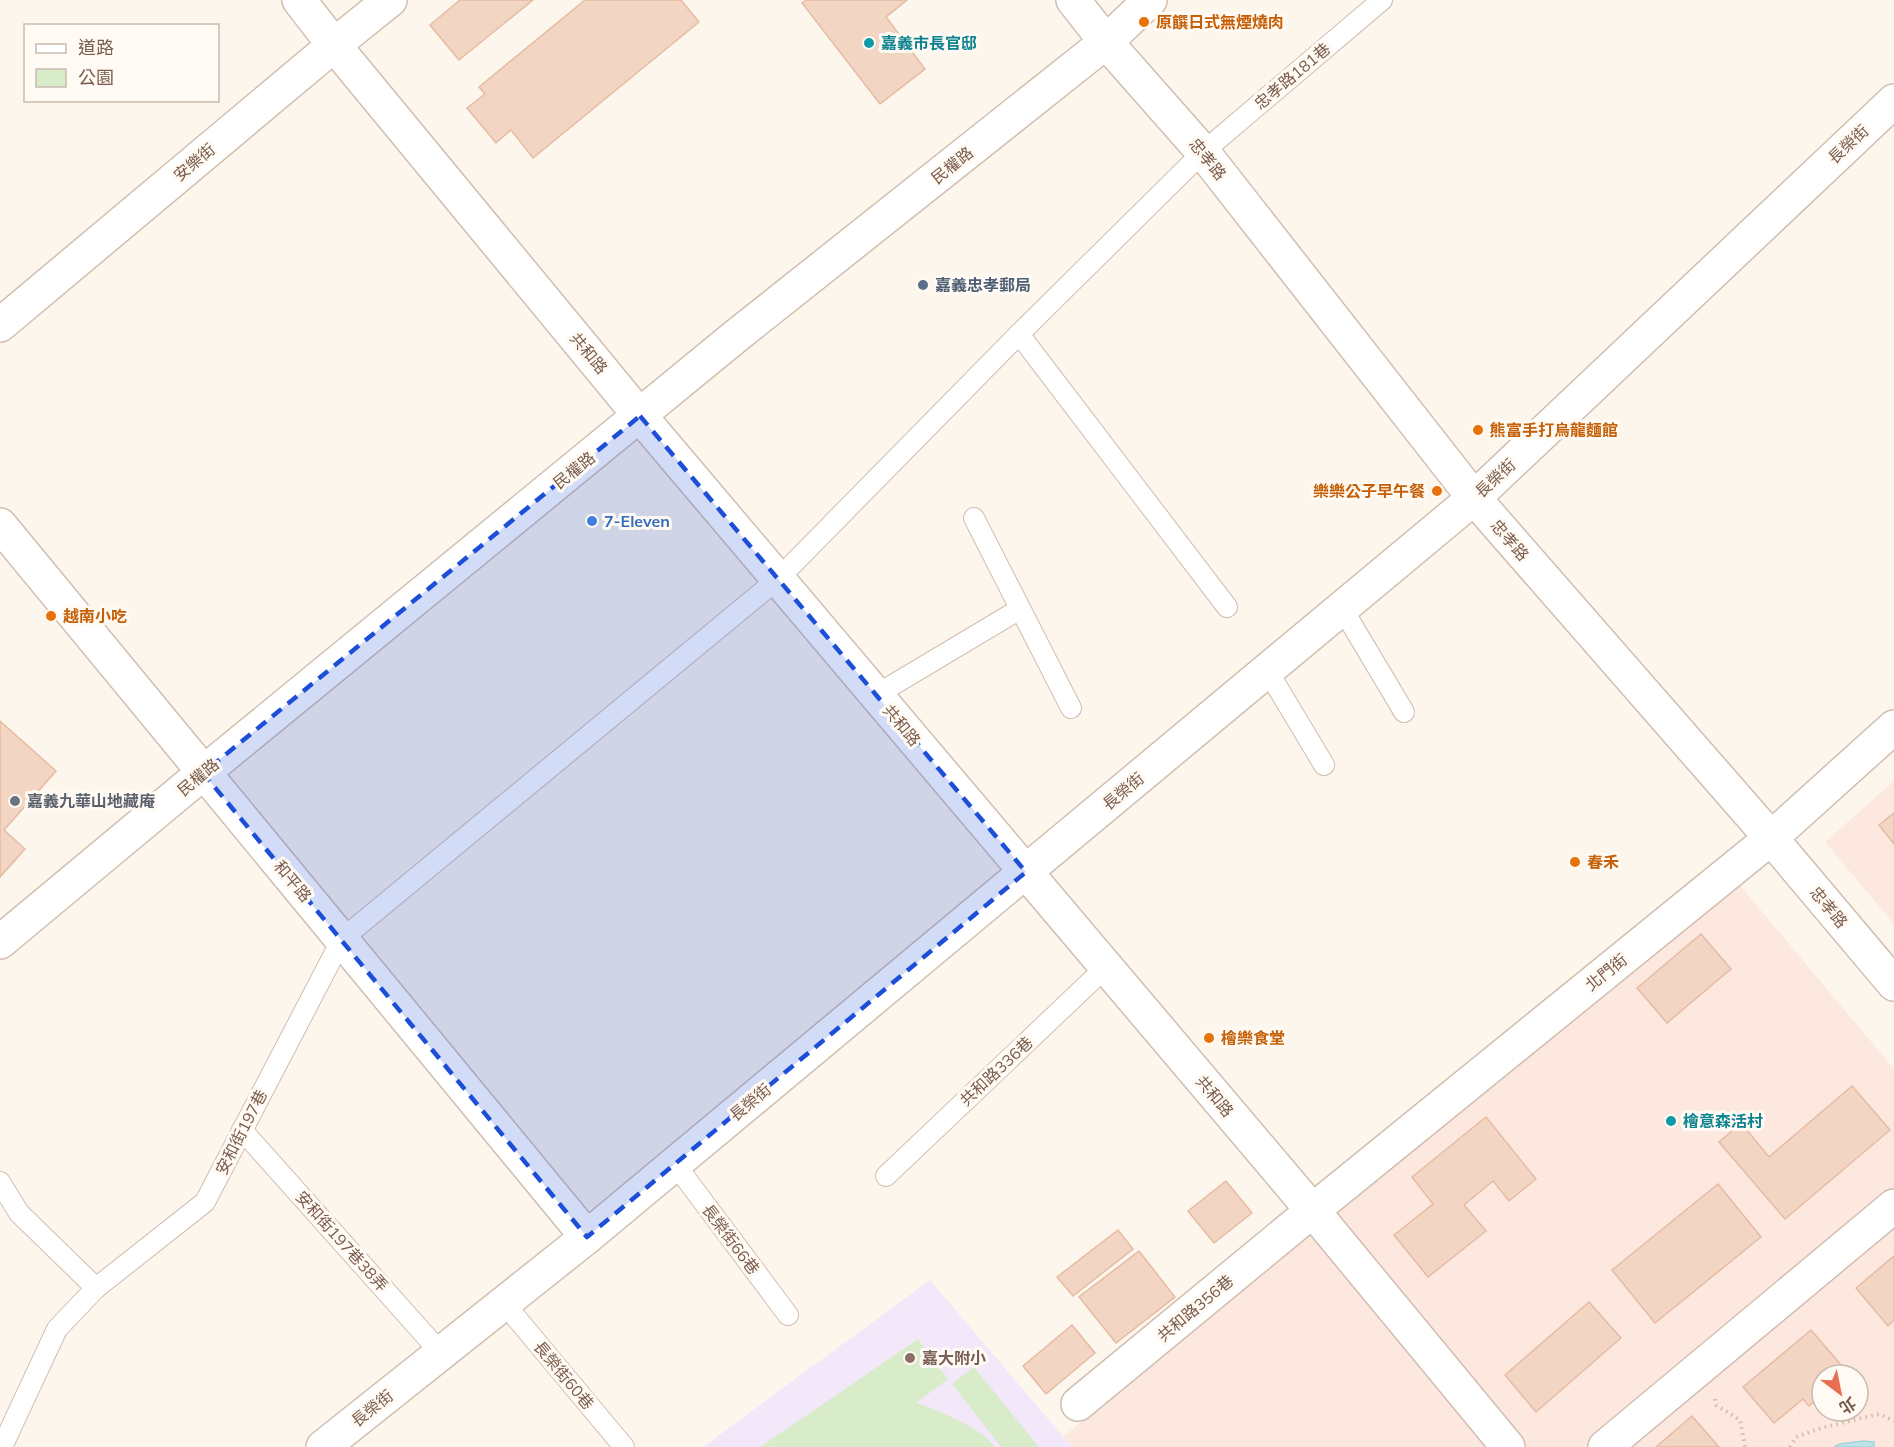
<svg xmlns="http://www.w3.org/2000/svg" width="1894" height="1447" font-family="Mulish,'Noto Sans TC',sans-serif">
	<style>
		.commercial { fill: #fde8e0; fill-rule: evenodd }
		.education { fill: #f3e8fa }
		.green { fill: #d8ecc9 }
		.water { fill: #bfe3e8; stroke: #a5d3da; stroke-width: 1.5 }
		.building { fill: #f3d5c3; stroke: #e6bba3; stroke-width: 1.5 }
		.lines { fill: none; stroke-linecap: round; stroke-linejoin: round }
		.lane-casing { stroke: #d1beb0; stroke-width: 22 }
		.street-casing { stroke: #d1beb0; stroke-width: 36 }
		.path { stroke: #d9b8a5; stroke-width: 4; stroke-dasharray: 1.5 4.5; stroke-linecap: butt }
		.lane { stroke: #fff; stroke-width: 20 }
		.street { stroke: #fff; stroke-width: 33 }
		.marked { fill: #1d4ed8; fill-opacity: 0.2; stroke: #1d4ed8; stroke-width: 4.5; stroke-dasharray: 12 8; stroke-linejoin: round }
		.food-dot { fill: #e8710a; stroke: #fffaf3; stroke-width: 2 }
		.culture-dot { fill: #0f9aa8; stroke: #fffaf3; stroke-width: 2 }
		.service-dot { fill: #5c6f8a; stroke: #fffaf3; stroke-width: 2 }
		.shop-dot { fill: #3f7fe0; stroke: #fffaf3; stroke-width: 2 }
		.worship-dot { fill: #6b7280; stroke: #fffaf3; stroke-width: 2 }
		.education-dot { fill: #8d6e63; stroke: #fffaf3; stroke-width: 2 }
		.labels { text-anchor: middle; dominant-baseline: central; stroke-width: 6; stroke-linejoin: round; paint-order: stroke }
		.food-label { font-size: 16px; font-weight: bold; fill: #c56008; stroke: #fffaf3; text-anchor: start }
		.culture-label { font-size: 16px; font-weight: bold; fill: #0d838f; stroke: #fffaf3; text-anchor: start }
		.street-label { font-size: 16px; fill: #7a5c4d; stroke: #fffaf3 }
		.service-label { font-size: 16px; font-weight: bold; fill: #4e5e75; stroke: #fffaf3; text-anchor: start }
		.shop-label { font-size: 16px; font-weight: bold; fill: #366cbe; stroke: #fffaf3; text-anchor: start }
		.worship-label { font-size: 16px; font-weight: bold; fill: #5b616d; stroke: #fffaf3; text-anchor: start }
		.education-label { font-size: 16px; font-weight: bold; fill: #785e54; stroke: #fffaf3; text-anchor: start }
	</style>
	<rect width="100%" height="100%" fill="#fdf6ec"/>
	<g class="commercial">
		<polygon points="1894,781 1894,924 1825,842"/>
		<path d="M 1738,883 L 1894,1069 L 1894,1447 L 1072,1447 L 1063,1437 ZM 1822,1375 L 1858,1375 L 1858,1411 L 1822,1411 Z"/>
	</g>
	<polygon class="education" points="930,1280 1072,1447 703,1447"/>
	<g class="green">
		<path d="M 918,1339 L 948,1379 L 916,1403 C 938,1410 982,1428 995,1447 L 760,1447 Z"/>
		<polygon points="974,1367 1039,1447 1001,1447 952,1384"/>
	</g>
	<polygon class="water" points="1863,1441 1874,1442 1874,1447 1834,1447 1840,1444"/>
	<g class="building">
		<polygon points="460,0 533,0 459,60 430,25"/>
		<polygon points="585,0 681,0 699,22 533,158 511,130 496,143 467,108 485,94 479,87"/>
		<polygon points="806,0 907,0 886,17 925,69 880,104 802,3"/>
		<polygon points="0,721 56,771 4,830 25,849 0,877"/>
		<polygon points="1894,813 1894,844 1879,825"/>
		<polygon points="1701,934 1731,969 1667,1023 1637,988"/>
		<polygon points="1852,1086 1890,1130 1785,1219 1719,1142 1741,1123 1769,1157"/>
		<polygon points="1486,1117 1536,1179 1509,1201 1493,1181 1464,1205 1486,1231 1428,1277 1394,1235 1433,1204 1412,1177"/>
		<polygon points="1226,1181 1252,1213 1214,1243 1188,1211"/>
		<polygon points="1718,1184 1761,1237 1655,1323 1612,1270"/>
		<polygon points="1118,1230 1133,1249 1073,1296 1057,1277"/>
		<polygon points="1139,1251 1175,1297 1116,1343 1079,1297"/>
		<polygon points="1894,1256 1894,1320 1888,1326 1856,1288"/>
		<polygon points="1589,1302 1621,1338 1536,1412 1505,1375"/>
		<polygon points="1072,1325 1095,1353 1046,1394 1023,1366"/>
		<polygon points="1811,1330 1842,1366 1831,1375 1822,1375 1822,1383 1817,1387 1822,1395 1809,1406 1803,1399 1774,1423 1743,1387"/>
		<polygon points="1692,1416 1719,1447 1656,1447"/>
	</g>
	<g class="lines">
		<defs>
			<g id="lane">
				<polyline points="1019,334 1227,607"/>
				<polyline points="974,518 1071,708"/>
				<polyline points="1342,608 1404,712"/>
				<polyline points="1267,670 1324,765"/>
				<polyline points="876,695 1020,609"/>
				<polyline points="242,1130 441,1353"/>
				<polyline points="675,1164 788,1315"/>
				<polyline points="886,1176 1106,967"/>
				<polyline points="0,1182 19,1213 96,1288"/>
				<polyline points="504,1303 624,1447"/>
				<polyline points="2,1447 57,1329 96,1288 205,1202 342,939 778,579 1019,334 1203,152 1382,0"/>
			</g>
			<g id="street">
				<polyline points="299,0 334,45 640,416 1323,1223 1508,1447"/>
				<polyline points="1073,0 1106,42 1203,152 1474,498 1771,838 1894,984"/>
				<polyline points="0,325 334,45 390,0"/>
				<polyline points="0,525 587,1237"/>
				<polyline points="0,942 203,773 736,336 1106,42 1150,0"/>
				<polyline points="1078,1404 1312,1211 1771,838 1894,727"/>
				<polyline points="323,1447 587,1237 1474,498 1894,101"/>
				<polyline points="1605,1447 1894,1206"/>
			</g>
		</defs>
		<use href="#lane" class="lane-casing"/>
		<use href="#street" class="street-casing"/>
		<g class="path">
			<polyline points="1715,1399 1716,1405 1740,1420 1745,1447"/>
			<polyline points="1790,1447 1796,1437 1821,1428 1879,1414 1894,1421"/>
		</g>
		<use href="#lane" class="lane"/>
		<use href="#street" class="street"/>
	</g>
	<path class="marked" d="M 640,416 L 1026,872 L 587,1237 L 203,773 Z"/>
	<g class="food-dot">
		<circle cx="1144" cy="22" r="6"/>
		<circle cx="1478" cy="430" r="6"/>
		<circle cx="1437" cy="491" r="6"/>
		<circle cx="51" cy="616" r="6"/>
		<circle cx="1575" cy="862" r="6"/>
		<circle cx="1209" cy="1038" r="6"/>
	</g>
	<g class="culture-dot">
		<circle cx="869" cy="43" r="6"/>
		<circle cx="1671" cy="1121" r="6"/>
	</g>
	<circle class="service-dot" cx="923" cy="285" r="6"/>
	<circle class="shop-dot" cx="592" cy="521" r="6"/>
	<circle class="worship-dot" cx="15" cy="801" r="6"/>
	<circle class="education-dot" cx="910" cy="1358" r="6"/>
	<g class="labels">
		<g class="food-label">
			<text x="1156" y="22">原饌日式無煙燒肉</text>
			<text x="1490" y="430">熊富手打烏龍麵館</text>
			<text x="1425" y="491" text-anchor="end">樂樂公子早午餐</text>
			<text x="63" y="616">越南小吃</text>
			<text x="1587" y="862">春禾</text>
			<text x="1221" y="1038">檜樂食堂</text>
		</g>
		<g class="culture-label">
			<text x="881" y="43">嘉義市長官邸</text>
			<text x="1683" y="1121">檜意森活村</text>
		</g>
		<g class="street-label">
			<text transform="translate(1292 76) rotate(-40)">忠孝路181巷</text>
			<text transform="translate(1848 144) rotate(-43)">長榮街</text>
			<text transform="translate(1208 159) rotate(51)">忠孝路</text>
			<text transform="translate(194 162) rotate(-40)">安樂街</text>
			<text transform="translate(952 165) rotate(-39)">民權路</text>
			<text transform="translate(589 353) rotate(50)">共和路</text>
			<text transform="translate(574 470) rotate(-39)">民權路</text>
			<text transform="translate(1495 478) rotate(-43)">長榮街</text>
			<text transform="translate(1510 540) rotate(49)">忠孝路</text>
			<text transform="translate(902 725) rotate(50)">共和路</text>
			<text transform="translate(198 777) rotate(-40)">民權路</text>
			<text transform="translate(1123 791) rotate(-40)">長榮街</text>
			<text transform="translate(293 881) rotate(50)">和平路</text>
			<text transform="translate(1829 907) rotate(50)">忠孝路</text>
			<text transform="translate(1606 972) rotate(-39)">北門街</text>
			<text transform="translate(996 1071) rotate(-43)">共和路336巷</text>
			<text transform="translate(1215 1096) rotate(50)">共和路</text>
			<text transform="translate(750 1102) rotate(-40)">長榮街</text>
			<text transform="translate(241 1132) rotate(-63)">安和街197巷</text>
			<text transform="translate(731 1239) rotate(53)">長榮街66巷</text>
			<text transform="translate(342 1241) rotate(48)">安和街197巷38弄</text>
			<text transform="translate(1195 1308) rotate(-40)">共和路356巷</text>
			<text transform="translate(564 1375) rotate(50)">長榮街60巷</text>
			<text transform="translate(372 1408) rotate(-39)">長榮街</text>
		</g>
		<g class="service-label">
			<text x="935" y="285">嘉義忠孝郵局</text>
		</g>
		<g class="shop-label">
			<text x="604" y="521">7-Eleven</text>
		</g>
		<g class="worship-label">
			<text x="27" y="801">嘉義九華山地藏庵</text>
		</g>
		<g class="education-label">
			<text x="922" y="1358">嘉大附小</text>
		</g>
	</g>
	<rect x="24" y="24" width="195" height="78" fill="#fffaf3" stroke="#cabbb1" stroke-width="1.5"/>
	<rect x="36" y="44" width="30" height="9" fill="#ffffff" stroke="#cabbb1" stroke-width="1.5"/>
	<text x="78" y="54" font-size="18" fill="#7a5c4d">道路</text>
	<rect x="36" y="69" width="30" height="18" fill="#d8ecc9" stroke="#cabbb1" stroke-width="1.5"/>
	<text x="78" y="84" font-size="18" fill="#7a5c4d">公園</text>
	<g transform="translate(1840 1393) rotate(148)"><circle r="28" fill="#fffaf3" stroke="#cabbb1" stroke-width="1.5"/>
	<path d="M0-4.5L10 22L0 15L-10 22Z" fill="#e76f51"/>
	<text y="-9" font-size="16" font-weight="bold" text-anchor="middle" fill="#7a5c4d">北</text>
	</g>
</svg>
